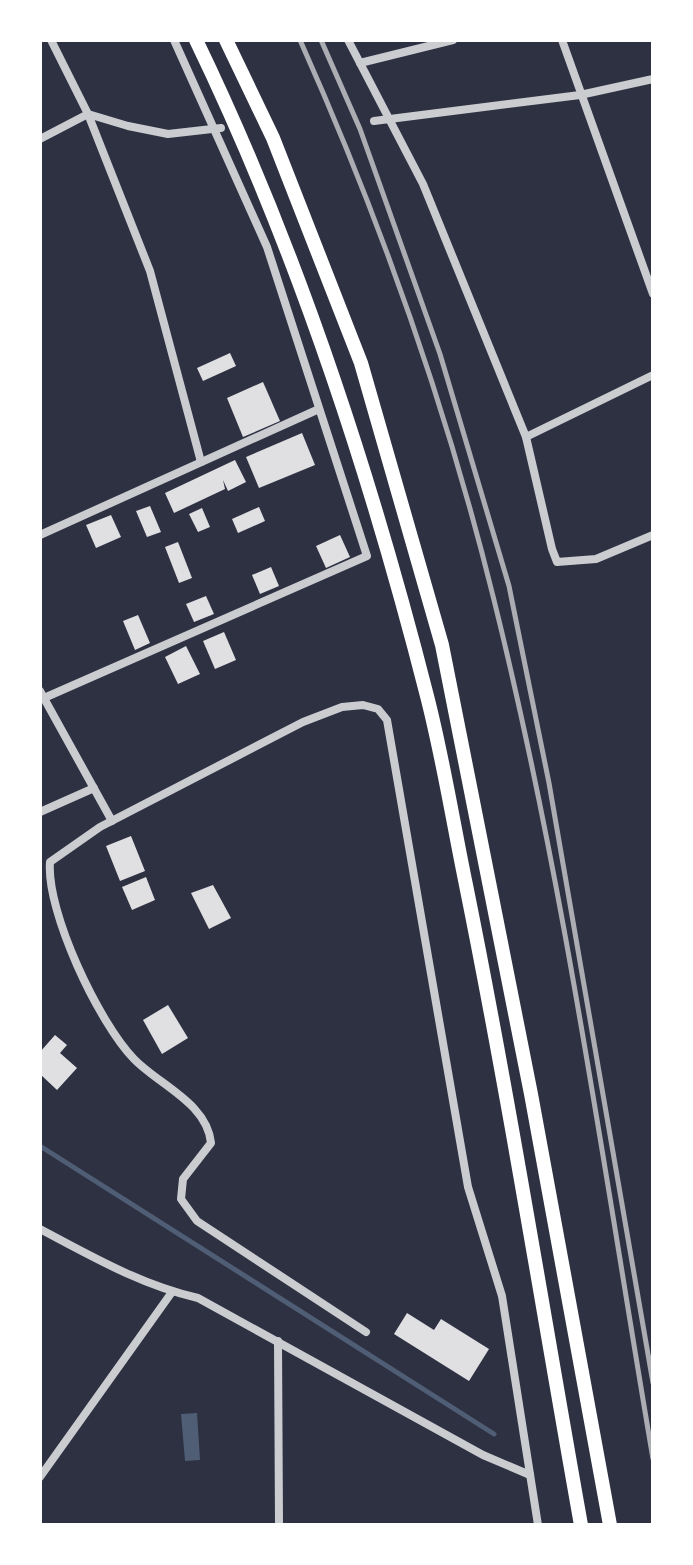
<svg xmlns="http://www.w3.org/2000/svg" width="693" height="1565" font-family="'DejaVu Sans',sans-serif">
	<style>
		.water { fill: #4f5d75 }
		.lines { fill: none; stroke-linecap: round; stroke-linejoin: round }
		.stream { stroke: #4f5d75; stroke-width: 5 }
		.building { fill: #e0e0e3 }
		.minor { stroke: #caccd0; stroke-width: 8 }
		.trunk { stroke: #fff; stroke-width: 14 }
		.rail { stroke: #abadb3; stroke-width: 5 }
	</style>
	<rect width="100%" height="100%" fill="#2d3142"/>
	<polygon class="water" points="197,1413 200,1460 185,1461 181,1414"/>
	<g class="lines">
		<polyline class="stream" points="40,1146 494,1434"/>
	</g>
	<g class="building">
		<polygon points="230,353 236,366 203,381 197,368"/>
		<polygon points="263,382 280,421 243,437 227,398"/>
		<polygon points="302,433 315,465 259,488 246,457"/>
		<polygon points="235,460 246,482 228,491 223,480 225,489 174,513 165,493"/>
		<polygon points="150,506 161,532 147,537 136,511"/>
		<polygon points="259,507 265,521 238,533 232,519"/>
		<polygon points="202,508 210,527 198,532 189,514"/>
		<polygon points="111,515 121,537 96,548 86,525"/>
		<polygon points="340,535 350,557 326,568 316,546"/>
		<polygon points="178,542 192,578 179,583 165,547"/>
		<polygon points="271,567 279,586 260,594 252,575"/>
		<polygon points="206,596 214,614 194,622 186,604"/>
		<polygon points="138,615 150,643 135,650 123,621"/>
		<polygon points="224,632 236,660 215,669 203,641"/>
		<polygon points="186,646 200,674 178,684 165,657"/>
		<polygon points="131,836 145,871 120,881 106,846"/>
		<polygon points="146,877 155,900 132,910 122,887"/>
		<polygon points="213,885 231,918 209,929 191,893"/>
		<polygon points="168,1005 188,1038 162,1054 143,1020"/>
		<polygon points="55,1035 67,1045 60,1053 77,1068 57,1090 40,1074 40,1052"/>
		<polygon points="407,1313 434,1330 441,1319 489,1349 469,1381 394,1334"/>
	</g>
	<g class="lines">
		<g class="minor">
			<polyline points="51,40 88,114 150,271 201,462"/>
			<polyline points="348,40 423,184 526,437 552,549 557,562 596,559 653,535"/>
			<polyline points="562,40 653,294"/>
			<polyline points="360,63 453,40"/>
			<polyline points="374,121 580,95 653,79"/>
			<polyline points="40,139 88,114 128,126 168,134 221,128"/>
			<polyline points="526,437 653,375"/>
			<polyline points="40,535 319,409"/>
			<polyline points="40,691 112,821"/>
			<polyline points="44,698 367,556 267,247 174,40"/>
			<polyline points="40,812 94,788"/>
			<path d="M 40,1229 C 91,1256 141,1285 198,1298 L 483,1455 L 530,1475"/>
			<path d="M 366,1332 L 197,1221 L 181,1199 L 183,1179 L 211,1143 C 207,1103 159,1085 134,1059 C 99,1023 46,912 50,862 L 100,827 L 303,722 L 342,707 L 363,705 L 378,709 L 387,720 L 468,1187 L 502,1296 L 538,1525"/>
			<polyline points="278,1341 279,1525"/>
			<polyline points="40,1477 172,1292"/>
		</g>
		<g class="trunk">
			<path d="M 196,40 C 297,249 370,472 427,696 C 443,758 453,822 466,885 C 509,1098 543,1312 581,1525"/>
			<polyline points="226,40 273,138 361,363 442,645 531,1094 610,1525"/>
		</g>
		<g class="rail">
			<path d="M 300,40 C 380,219 446,406 493,596 C 564,880 604,1171 653,1459"/>
			<polyline points="321,40 360,129 440,354 509,586 549,783 653,1383"/>
		</g>
	</g>
	<rect width="693" height="1565" fill="none" stroke="#ffffff" stroke-width="84"/>
</svg>
